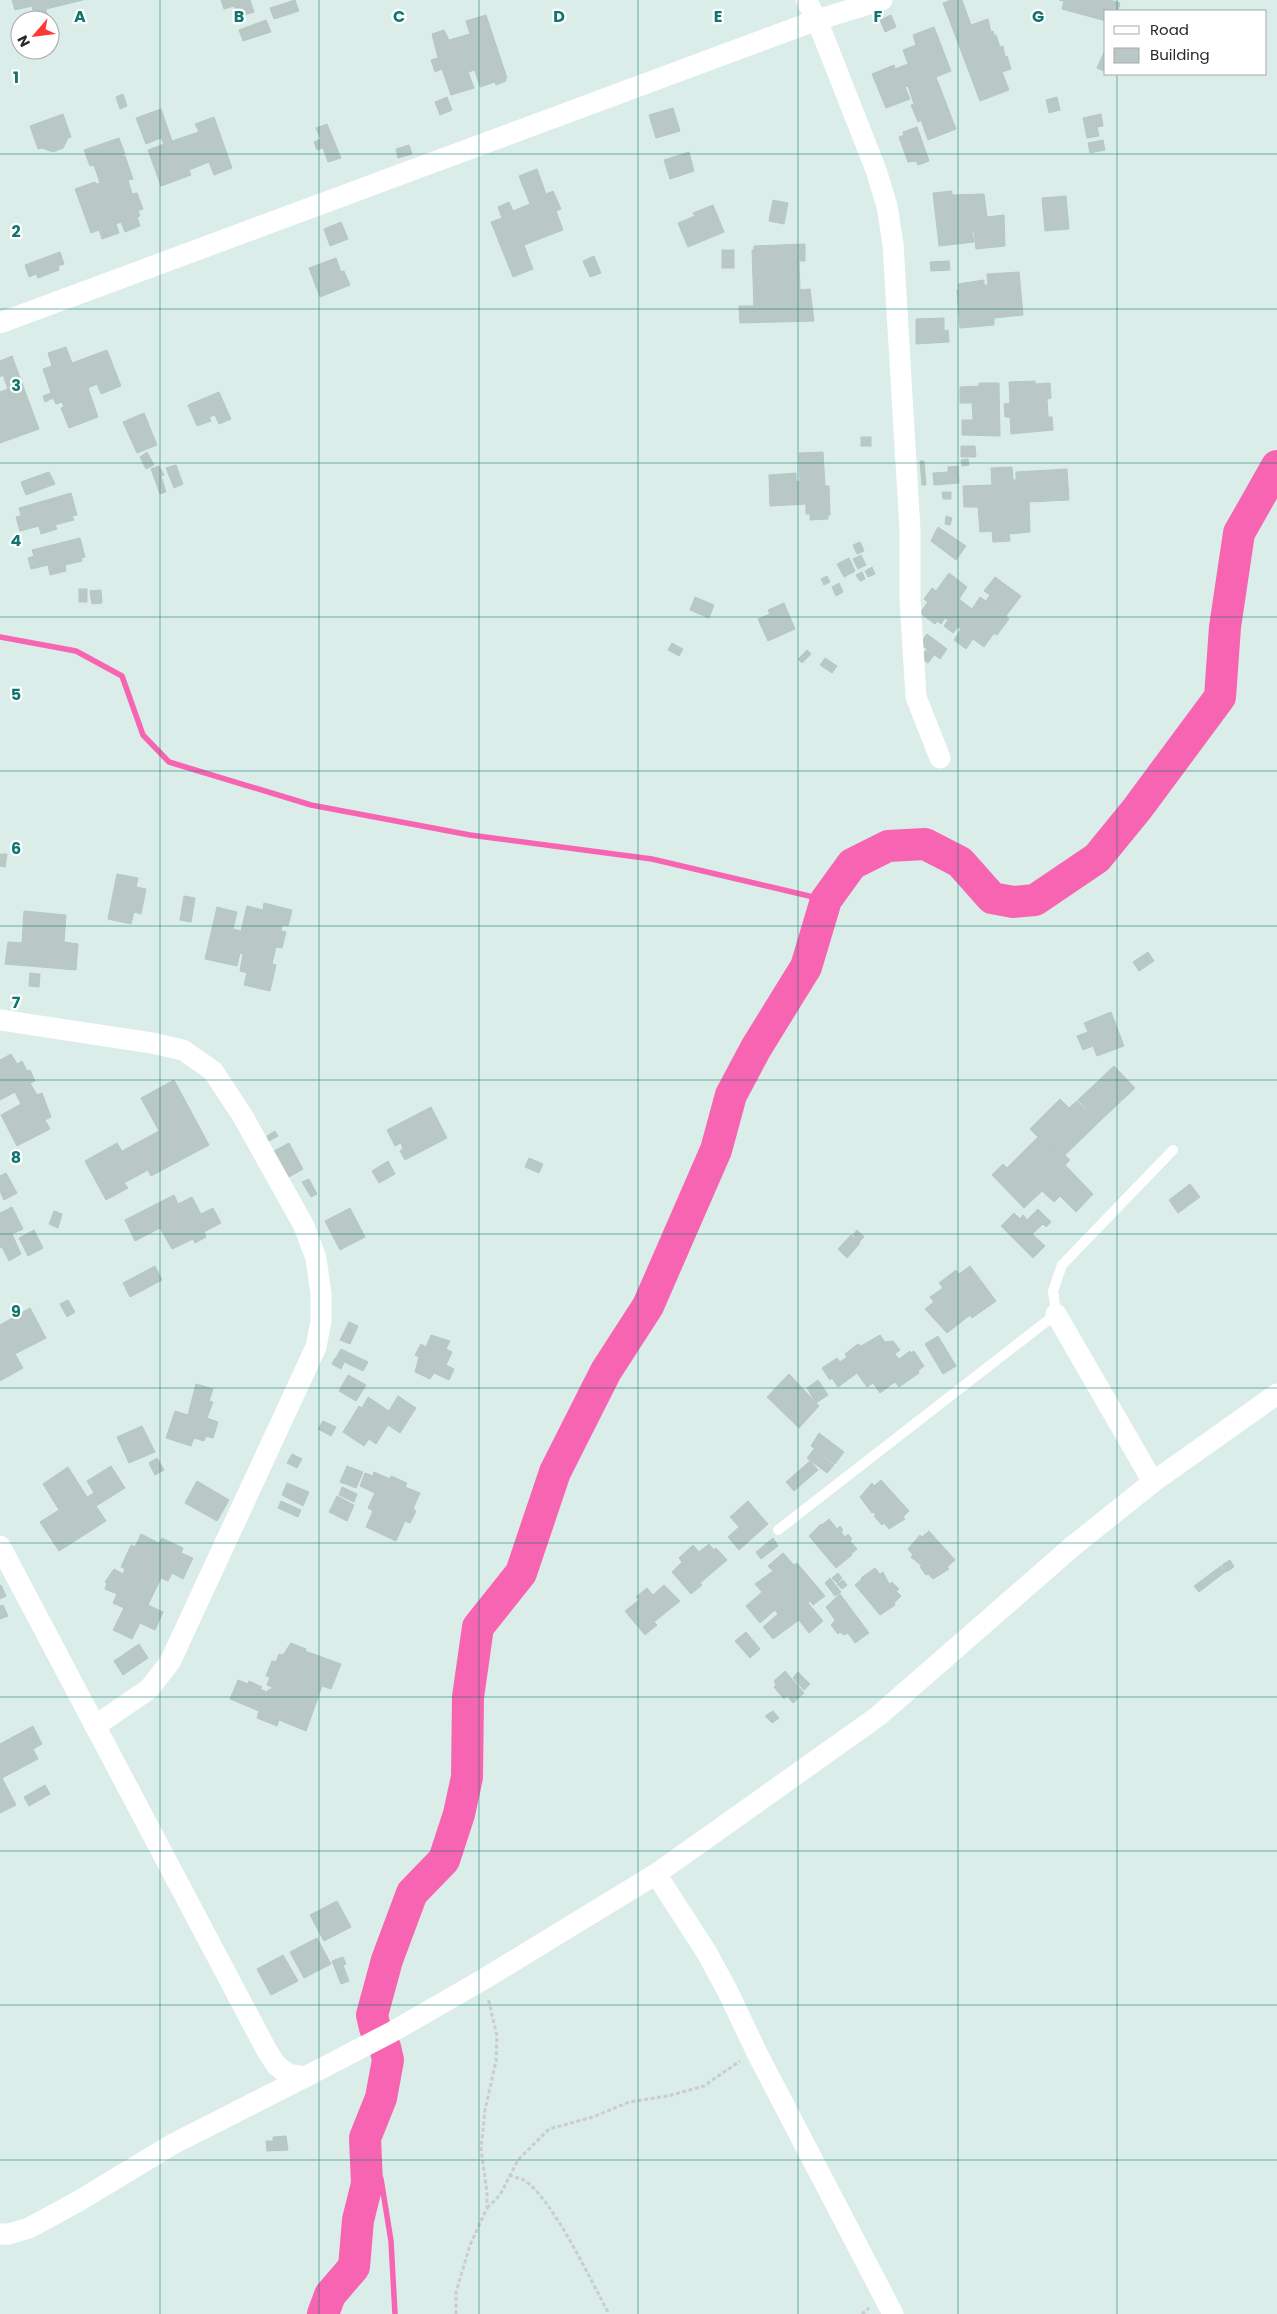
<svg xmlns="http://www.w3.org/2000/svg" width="1277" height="2314" font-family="Poppins,sans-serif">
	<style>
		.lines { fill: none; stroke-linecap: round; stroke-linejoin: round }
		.stream { stroke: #f764b1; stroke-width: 5.5 }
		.river { stroke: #f764b1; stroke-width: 32 }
		.building { fill: #bac8c5; stroke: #b3c8c5 }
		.path { stroke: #ccc; stroke-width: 3; stroke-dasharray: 4 2.5; stroke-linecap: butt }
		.lane { stroke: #fff; stroke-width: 10 }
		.street { stroke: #fff; stroke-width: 21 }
		.grid { fill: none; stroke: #0f766e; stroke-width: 1; stroke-opacity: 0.55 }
		.grid-label { font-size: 16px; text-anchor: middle; font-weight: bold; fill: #0f766e; stroke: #fff; stroke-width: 4.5; stroke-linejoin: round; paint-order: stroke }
	</style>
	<rect width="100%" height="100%" fill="#daede9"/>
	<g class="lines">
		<g class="stream">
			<polyline points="0,637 76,651 122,676 143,735 169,762 311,805 470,835 652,859 826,900"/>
			<polyline points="365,2138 381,2179 391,2241 395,2314"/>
		</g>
		<g class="river">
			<polyline points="375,2028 372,2015 387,1960 412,1893 444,1860 459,1814 467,1777 468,1697 478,1627 521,1573 555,1472 606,1371 648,1306 716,1150 731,1095 756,1048 806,967 826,900 852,864 888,846 925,844 960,862 992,898 1013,902 1035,900 1097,858 1137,809 1220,697 1225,627 1239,533 1277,466"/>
			<polyline points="323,2314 330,2295 354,2267 358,2220 367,2184 365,2138 381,2098 388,2060 385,2047"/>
		</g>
	</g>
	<g class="building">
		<polygon points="12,0 83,0 46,9 48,20 22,20 21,17 34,15 32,6 15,10"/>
		<polygon points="221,0 250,0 254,12 238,17 234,6 224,9"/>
		<polygon points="295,0 299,11 274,19 270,8"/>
		<polygon points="951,0 962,0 971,25 988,19 991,32 993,31 994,35 996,35 1000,47 1003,46 1005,57 1007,56 1011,69 1002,72 1009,90 980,101 943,3"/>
		<polygon points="1059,0 1110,0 1120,3 1118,11 1106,11 1106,21 1062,9 1064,1"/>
		<polygon points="486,15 507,78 505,79 506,81 496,85 495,82 480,87 475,70 468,72 474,88 451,95 442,69 435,72 431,60 438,58 432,34 444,30 449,40 470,34 466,21"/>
		<polygon points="891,15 896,27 885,32 880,20"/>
		<polygon points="266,20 271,32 243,41 239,30"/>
		<polygon points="934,27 951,71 936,77 956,129 928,140 921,120 918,122 911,105 914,104 908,86 905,87 910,99 886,108 872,74 894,65 895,69 908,64 903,50 916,45 913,35"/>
		<polygon points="1106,48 1106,72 1097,68"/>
		<polygon points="123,94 127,106 120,109 116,97"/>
		<polygon points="447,97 452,110 440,115 435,102"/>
		<polygon points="1057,97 1060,110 1049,113 1046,100"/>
		<polygon points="673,108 680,131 656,138 649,115"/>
		<polygon points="161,109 172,141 199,132 195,124 214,117 232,168 214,175 209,162 189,170 191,175 161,186 148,150 164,144 161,138 146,144 136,118"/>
		<polygon points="63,114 71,137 68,138 63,148 53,152 42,148 38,149 30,126"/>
		<polygon points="1101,114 1103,126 1097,127 1099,136 1087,138 1083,118"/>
		<polygon points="327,124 341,158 328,162 323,148 317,150 314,142 321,139 316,128"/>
		<polygon points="917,127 929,161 918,165 916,161 908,162 899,137 904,135 903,132"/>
		<polygon points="119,138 125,154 119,158 125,156 133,179 128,180 132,194 137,193 143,209 138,211 140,216 137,217 140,226 125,232 121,222 116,224 119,233 102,239 99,230 91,233 75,189 95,182 96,184 100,183 94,165 90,166 84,150"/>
		<polygon points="1103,140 1105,150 1090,153 1088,143"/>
		<polygon points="409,145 412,154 398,158 396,149"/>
		<polygon points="689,152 694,171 670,179 664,160"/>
		<polygon points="537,169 546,194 553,191 561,209 556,211 563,230 524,245 533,269 513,277 491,222 502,218 498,207 509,202 513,211 530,204 519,176"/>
		<polygon points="952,191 952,195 984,194 987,217 1004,215 1005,246 976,249 974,232 972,232 974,242 939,246 933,193"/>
		<polygon points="1066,196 1069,229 1045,231 1042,198"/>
		<polygon points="773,200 788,203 784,224 769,221"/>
		<polygon points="713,205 724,232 688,247 678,223 695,216 693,213"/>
		<polygon points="341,222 348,239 330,246 324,229"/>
		<polygon points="805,244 805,261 799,261 800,290 810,289 814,321 740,323 739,306 754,306 752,250 754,250 754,246"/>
		<rect x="722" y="250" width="12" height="18"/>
		<polygon points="60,252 64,264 58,266 59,270 38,278 36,274 29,277 25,265"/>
		<polygon points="594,256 601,273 590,277 583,261"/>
		<polygon points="336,258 341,272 344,271 350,285 320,297 309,268"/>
		<polygon points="949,261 950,270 931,271 930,262"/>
		<polygon points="1019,272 1023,315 994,318 994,325 960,328 957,290 959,290 958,284 984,280 984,285 988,285 987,274"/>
		<polygon points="944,318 944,331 948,330 949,342 916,344 916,319"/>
		<polygon points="66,347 72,363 107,350 121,386 101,394 97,384 88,388 98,417 69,428 61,408 64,407 62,402 56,404 53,398 45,402 43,396 51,393 43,369 52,366 48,353"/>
		<polygon points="12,356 39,429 0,443 0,392 8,389 3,375 0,377 0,361"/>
		<polygon points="1035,381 1035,384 1050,383 1051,398 1047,399 1048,417 1052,417 1053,430 1011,434 1010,417 1005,417 1004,404 1010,403 1009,382"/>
		<polygon points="979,383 999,383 1000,436 962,435 962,420 973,420 972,403 960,403 960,387 979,386"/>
		<polygon points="219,392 231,419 219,424 215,415 209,417 211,421 197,426 188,405"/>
		<polygon points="144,413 157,445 137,453 123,422"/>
		<rect x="861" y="437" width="10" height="9"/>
		<polygon points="961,446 975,446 976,457 961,457"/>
		<polygon points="147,452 154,465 146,469 140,457"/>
		<polygon points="823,452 825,486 829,486 830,515 828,515 828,519 810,520 810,514 806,514 806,504 770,506 769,475 796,473 796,482 800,481 799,453"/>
		<polygon points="968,459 969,465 962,466 961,460"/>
		<polygon points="920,461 924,461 926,485 922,485"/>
		<polygon points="176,465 183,484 174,488 166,468"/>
		<polygon points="159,466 164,475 161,476 166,492 160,494 151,469"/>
		<polygon points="958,466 959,483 934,485 933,473 948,472 948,467"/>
		<polygon points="1012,467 1013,480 1016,480 1016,472 1067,469 1069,500 1029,502 1030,532 1009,534 1010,541 993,542 992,531 980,532 978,507 964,507 963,486 992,485 991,468"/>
		<polygon points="49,472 55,484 26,495 21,482"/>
		<polygon points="942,492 951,492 951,499 943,499"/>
		<polygon points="71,493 77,515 72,516 74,520 55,525 57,529 41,534 39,526 20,531 16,517 21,516 19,508"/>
		<polygon points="946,516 952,518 950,525 945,524"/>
		<polygon points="938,527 966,546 956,560 931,541"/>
		<polygon points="80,538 85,557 81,558 82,561 65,565 66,571 50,575 48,565 31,569 28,558 34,556 32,550"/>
		<polygon points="860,542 864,551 857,554 853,545"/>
		<polygon points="861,555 866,565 858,569 853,559"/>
		<polygon points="849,558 855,571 844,577 837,564"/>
		<polygon points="872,567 875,574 868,577 865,571"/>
		<polygon points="862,572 865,579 860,581 856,575"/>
		<polygon points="949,573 967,587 959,599 972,609 980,597 986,601 990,595 984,591 995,577 1021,596 1006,616 1009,619 997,635 994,633 984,647 973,639 966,649 954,640 961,629 958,627 953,633 944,626 948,620 945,618 941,624 937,621 935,624 920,613 928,602 924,599 932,588 936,591"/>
		<polygon points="827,576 830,582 824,585 821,579"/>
		<polygon points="839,583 843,592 836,596 832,587"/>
		<rect x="79" y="589" width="8" height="13"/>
		<polygon points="101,590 102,603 92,604 90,591"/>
		<polygon points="695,597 714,605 709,618 690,610"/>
		<polygon points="784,603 795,629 768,641 758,619 770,614 768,610"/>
		<polygon points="927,634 947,649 940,659 920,644"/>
		<polygon points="672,643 683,649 679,656 668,650"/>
		<polygon points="807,650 811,654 802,663 798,659"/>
		<polygon points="926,650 934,655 928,663 921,658"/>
		<polygon points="825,658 837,666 832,673 820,665"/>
		<polygon points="0,854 7,854 5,867 0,866"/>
		<polygon points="117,874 138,878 136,887 146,889 141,914 134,912 131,924 108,919"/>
		<polygon points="184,896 195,898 191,922 180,920"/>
		<polygon points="264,903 292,910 288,926 282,925 281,931 286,932 282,948 276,947 272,964 276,965 270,991 244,985 247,973 240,971 243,954 240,953 237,966 205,959 217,907 237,912 233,929 241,931 247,906 263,910"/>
		<polygon points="24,911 66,915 64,942 78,944 76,970 5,964 8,942 22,943"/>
		<polygon points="1148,952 1154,961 1139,971 1133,962"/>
		<polygon points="30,973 40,974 39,987 29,986"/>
		<polygon points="1111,1012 1124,1046 1097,1056 1093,1046 1083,1050 1077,1036 1088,1032 1084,1023"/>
		<polygon points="11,1054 17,1064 22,1061 27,1071 30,1070 35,1081 30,1083 37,1095 42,1093 51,1117 45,1120 50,1129 17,1146 1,1115 21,1104 15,1092 0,1100 0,1060"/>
		<polygon points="1114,1066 1135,1088 1099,1122 1078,1100"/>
		<polygon points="174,1080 209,1145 151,1176 148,1170 124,1183 128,1188 106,1200 85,1161 117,1143 122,1151 159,1131 141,1098"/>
		<polygon points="1060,1099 1069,1108 1077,1101 1099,1122 1065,1155 1055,1146 1051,1150 1030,1129"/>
		<polygon points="431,1107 447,1138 405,1160 400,1151 403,1149 401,1143 395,1146 387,1130"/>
		<polygon points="275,1131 278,1136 269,1141 267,1136"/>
		<polygon points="1038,1137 1051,1151 1055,1146 1070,1160 1065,1165 1093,1194 1076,1212 1060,1196 1054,1202 1042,1191 1024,1208 992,1175 1003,1164 1007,1168"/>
		<polygon points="289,1143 303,1169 289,1177 274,1151"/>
		<polygon points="529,1158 543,1164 539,1173 525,1167"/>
		<polygon points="388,1161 395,1174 379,1183 372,1171"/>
		<polygon points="6,1173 17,1193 4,1200 0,1191 0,1176"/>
		<polygon points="309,1179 317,1194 311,1197 302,1182"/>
		<polygon points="1190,1184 1200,1197 1178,1213 1169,1200"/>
		<polygon points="174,1195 178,1204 192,1197 201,1214 213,1208 221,1223 204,1232 206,1237 195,1243 193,1239 172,1249 160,1228 135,1241 125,1220"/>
		<polygon points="12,1207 23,1229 12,1234 21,1254 9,1261 2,1247 0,1248 0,1213"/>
		<polygon points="350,1208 365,1237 340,1250 325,1221"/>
		<polygon points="1038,1209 1051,1222 1046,1227 1043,1224 1032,1234 1045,1246 1033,1258 1001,1226 1014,1213 1020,1219 1023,1215 1027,1220"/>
		<polygon points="54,1211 62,1214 58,1228 49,1224"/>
		<polygon points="34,1230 43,1248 28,1256 19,1238"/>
		<polygon points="857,1230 864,1237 859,1242 853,1235"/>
		<polygon points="851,1235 860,1243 847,1258 838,1249"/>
		<polygon points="155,1266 162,1280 130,1297 123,1283"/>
		<polygon points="970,1266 996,1301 972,1318 970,1315 947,1333 925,1309 934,1302 930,1297 943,1288 939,1283 956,1270 959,1274"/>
		<polygon points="68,1300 75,1312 67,1317 60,1304"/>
		<polygon points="30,1308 46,1338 15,1354 23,1368 0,1381 0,1325"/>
		<polygon points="349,1322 358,1326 350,1344 340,1340"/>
		<polygon points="431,1335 450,1341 446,1349 452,1352 446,1365 454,1369 449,1380 434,1373 430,1379 415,1372 419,1357 415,1355 421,1344 426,1347"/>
		<polygon points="880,1335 885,1342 893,1341 900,1350 895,1354 899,1359 910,1351 911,1353 914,1351 924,1366 918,1371 919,1373 899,1387 895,1382 880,1393 873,1383 867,1387 857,1373 838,1387 832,1378 830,1380 822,1368 837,1358 840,1362 847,1357 845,1354 858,1344 861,1346"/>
		<polygon points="938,1336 956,1366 943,1374 925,1344"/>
		<polygon points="341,1349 368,1362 363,1371 336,1358"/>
		<polygon points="335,1358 344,1363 341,1369 332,1364"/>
		<polygon points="789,1374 819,1406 799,1428 767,1397"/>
		<polygon points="348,1375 366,1385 356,1401 339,1391"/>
		<polygon points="818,1380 828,1395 816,1403 807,1388"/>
		<polygon points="196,1384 213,1389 209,1401 213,1402 207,1418 218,1422 213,1438 206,1436 204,1441 194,1438 191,1446 166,1438 175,1411 188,1415"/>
		<polygon points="398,1396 416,1408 400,1433 388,1425 376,1444 369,1439 364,1446 343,1432 359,1406 362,1408 368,1397 389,1411"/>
		<polygon points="323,1421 336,1427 331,1436 318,1429"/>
		<polygon points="142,1426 155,1452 129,1463 117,1437"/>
		<polygon points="819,1433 844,1452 835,1464 811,1446"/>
		<polygon points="814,1449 834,1465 827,1473 807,1458"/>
		<polygon points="292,1454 302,1459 297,1468 287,1463"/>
		<polygon points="157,1458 164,1470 155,1475 149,1463"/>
		<polygon points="810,1461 818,1470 794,1491 786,1482"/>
		<polygon points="111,1466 125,1488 96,1506 106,1521 59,1551 40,1522 59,1510 43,1484 68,1467 87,1497 94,1493 87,1481"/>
		<polygon points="347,1466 363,1472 356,1488 340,1482"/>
		<polygon points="374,1472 390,1479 391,1476 407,1483 405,1487 420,1493 413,1509 416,1511 410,1523 405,1521 396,1541 366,1527 373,1511 368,1508 375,1493 360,1486 365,1473 373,1476"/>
		<polygon points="881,1480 909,1511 903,1517 905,1519 889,1529 884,1523 882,1525 874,1516 876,1515 874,1512 872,1513 860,1497 872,1483 874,1486"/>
		<polygon points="197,1481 229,1500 217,1521 185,1503"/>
		<polygon points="287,1483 309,1492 303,1506 282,1495"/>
		<polygon points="342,1487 357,1494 354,1502 339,1495"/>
		<polygon points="337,1496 354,1505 347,1521 329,1512"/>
		<polygon points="281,1501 301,1510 298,1517 278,1508"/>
		<polygon points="748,1501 768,1524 739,1550 728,1537 739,1527 730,1517"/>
		<polygon points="829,1519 837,1529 840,1526 843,1530 841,1532 845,1537 848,1534 852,1539 850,1541 857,1549 851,1554 852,1555 836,1568 809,1536 821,1524 822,1525"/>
		<polygon points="929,1531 955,1560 947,1567 949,1569 933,1579 928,1574 926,1575 920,1567 922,1566 911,1557 913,1555 908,1549 920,1535 922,1537"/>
		<polygon points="141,1534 159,1543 162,1538 183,1548 181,1553 193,1558 183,1579 172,1573 168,1581 161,1578 148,1605 163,1612 155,1630 140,1623 132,1639 113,1630 124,1608 113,1603 117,1594 105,1589 107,1583 105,1582 114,1569 123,1574 125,1569 121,1567 131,1545 135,1547"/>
		<polygon points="773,1538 778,1546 761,1559 756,1552"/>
		<polygon points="709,1544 714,1550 716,1548 727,1560 700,1583 702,1585 691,1594 672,1572 682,1562 679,1558 693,1545 699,1552"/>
		<polygon points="783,1553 794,1565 797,1563 825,1596 813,1605 810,1601 808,1603 823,1621 809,1633 799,1620 773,1639 763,1627 778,1614 775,1610 760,1623 746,1606 762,1592 755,1584 773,1571 768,1566"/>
		<polygon points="1230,1560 1234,1567 1226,1572 1222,1565"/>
		<polygon points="1221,1566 1225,1572 1199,1592 1194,1586"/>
		<polygon points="875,1568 880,1574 883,1572 889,1584 892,1582 899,1589 896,1591 901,1596 894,1603 895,1605 880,1615 855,1585 862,1579 861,1578"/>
		<polygon points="838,1573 842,1578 837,1583 832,1578"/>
		<polygon points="830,1578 841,1592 835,1596 825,1583"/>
		<polygon points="843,1580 847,1585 842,1589 837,1584"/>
		<polygon points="1,1585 6,1596 0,1599 0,1586"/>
		<polygon points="664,1585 680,1601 654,1622 657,1625 645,1635 625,1611 639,1600 636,1597 647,1588 653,1595"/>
		<polygon points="840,1594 869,1633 855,1643 848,1633 844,1635 840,1632 838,1634 831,1625 835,1620 826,1607"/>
		<polygon points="3,1605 8,1616 0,1619 0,1606"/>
		<polygon points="746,1632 760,1649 750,1658 735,1641"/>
		<polygon points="291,1643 306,1649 305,1651 341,1664 331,1689 322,1686 306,1731 279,1720 277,1726 257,1718 259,1711 230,1699 238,1680 248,1684 249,1681 262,1687 260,1689 267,1692 269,1689 271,1690 272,1687 267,1685 270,1677 266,1676 272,1661 276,1662 279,1654 283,1655"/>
		<polygon points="139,1644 148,1658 123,1675 114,1661"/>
		<polygon points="785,1671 804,1693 793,1703 787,1696 784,1699 774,1687 776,1685 774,1681"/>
		<polygon points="798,1672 810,1684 804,1690 793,1678"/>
		<polygon points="773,1711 779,1718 772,1723 765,1716"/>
		<polygon points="33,1726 42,1744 33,1749 38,1759 2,1778 16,1805 0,1813 0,1744"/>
		<polygon points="45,1785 50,1794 29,1806 24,1797"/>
		<polygon points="337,1901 351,1927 324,1941 310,1915"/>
		<polygon points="317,1938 331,1964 304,1978 290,1952"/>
		<polygon points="283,1955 298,1981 271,1995 257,1969"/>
		<polygon points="343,1957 346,1964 343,1965 349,1981 341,1984 332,1961"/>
		<polygon points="286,2136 288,2150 267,2151 266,2141 273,2141 273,2137"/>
	</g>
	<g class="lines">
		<g class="path">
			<path d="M 509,2175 C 514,2177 519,2178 524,2180 C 553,2199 591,2281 609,2314"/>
			<polyline points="487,2208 500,2195 518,2160 549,2129 593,2117 629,2102 668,2096 704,2086 740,2061"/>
			<polyline points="456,2314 456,2292 470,2245 487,2208 487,2193 481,2149 485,2110 496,2061 497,2036 488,1998"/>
			<polyline points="862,2314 869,2308"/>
		</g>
		<polyline class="lane" points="778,1530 1056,1314 1053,1291 1062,1265 1173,1150"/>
		<g class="street">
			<polyline points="806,0 817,20 876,170 887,206 893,244 910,530 910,600 916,697 940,758"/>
			<polyline points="0,323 817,20 882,0"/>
			<polyline points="0,1020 152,1043 183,1050 213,1071 242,1115 304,1226 316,1258 321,1294 321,1321 316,1347 170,1662 149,1689 95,1726"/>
			<polyline points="1056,1314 1153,1482"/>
			<polyline points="0,1546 266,2049 276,2065 288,2074 305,2077 390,2033 484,1979 656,1874 877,1717 1073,1546 1153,1482 1277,1394"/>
			<polyline points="656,1874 707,1953 728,1992 758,2055 893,2314"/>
			<polyline points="0,2234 9,2234 29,2228 77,2202 173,2144 305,2077"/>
		</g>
	</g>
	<path class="grid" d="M 160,0 L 160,2314M 319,0 L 319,2314M 479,0 L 479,2314M 638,0 L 638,2314M 798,0 L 798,2314M 958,0 L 958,2314M 1117,0 L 1117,11M 1117,74 L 1117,2314M 0,154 L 1277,154M 0,309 L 1277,309M 0,463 L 1277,463M 0,617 L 1277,617M 0,771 L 1277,771M 0,926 L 1277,926M 0,1080 L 1277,1080M 0,1234 L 1277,1234M 0,1388 L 1277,1388M 0,1543 L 1277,1543M 0,1697 L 1277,1697M 0,1851 L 1277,1851M 0,2005 L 1277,2005M 0,2160 L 1277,2160"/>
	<g class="grid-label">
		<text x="80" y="22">A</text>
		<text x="239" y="22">B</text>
		<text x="399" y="22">C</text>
		<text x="559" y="22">D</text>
		<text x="718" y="22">E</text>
		<text x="878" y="22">F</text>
		<text x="1038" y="22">G</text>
		<text x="16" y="83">1</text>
		<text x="16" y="237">2</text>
		<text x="16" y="391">3</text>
		<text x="16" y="546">4</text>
		<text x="16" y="700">5</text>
		<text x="16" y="854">6</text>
		<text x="16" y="1008">7</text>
		<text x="16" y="1163">8</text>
		<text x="16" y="1317">9</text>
	</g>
	<rect x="1104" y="10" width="162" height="65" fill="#ffffff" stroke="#a9a9a9"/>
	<rect x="1114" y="26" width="25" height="8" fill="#ffffff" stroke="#a9a9a9"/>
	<text x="1150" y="35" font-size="15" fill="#292929">Road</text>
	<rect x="1114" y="48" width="25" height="15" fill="#bac8c5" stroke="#a9a9a9"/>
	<text x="1150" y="60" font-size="15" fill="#292929">Building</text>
	<g transform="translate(35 35) rotate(242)"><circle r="24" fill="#ffffff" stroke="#a9a9a9"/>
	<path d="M0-4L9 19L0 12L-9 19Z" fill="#ff3935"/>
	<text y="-8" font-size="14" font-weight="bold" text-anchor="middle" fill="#292929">N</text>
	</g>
</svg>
